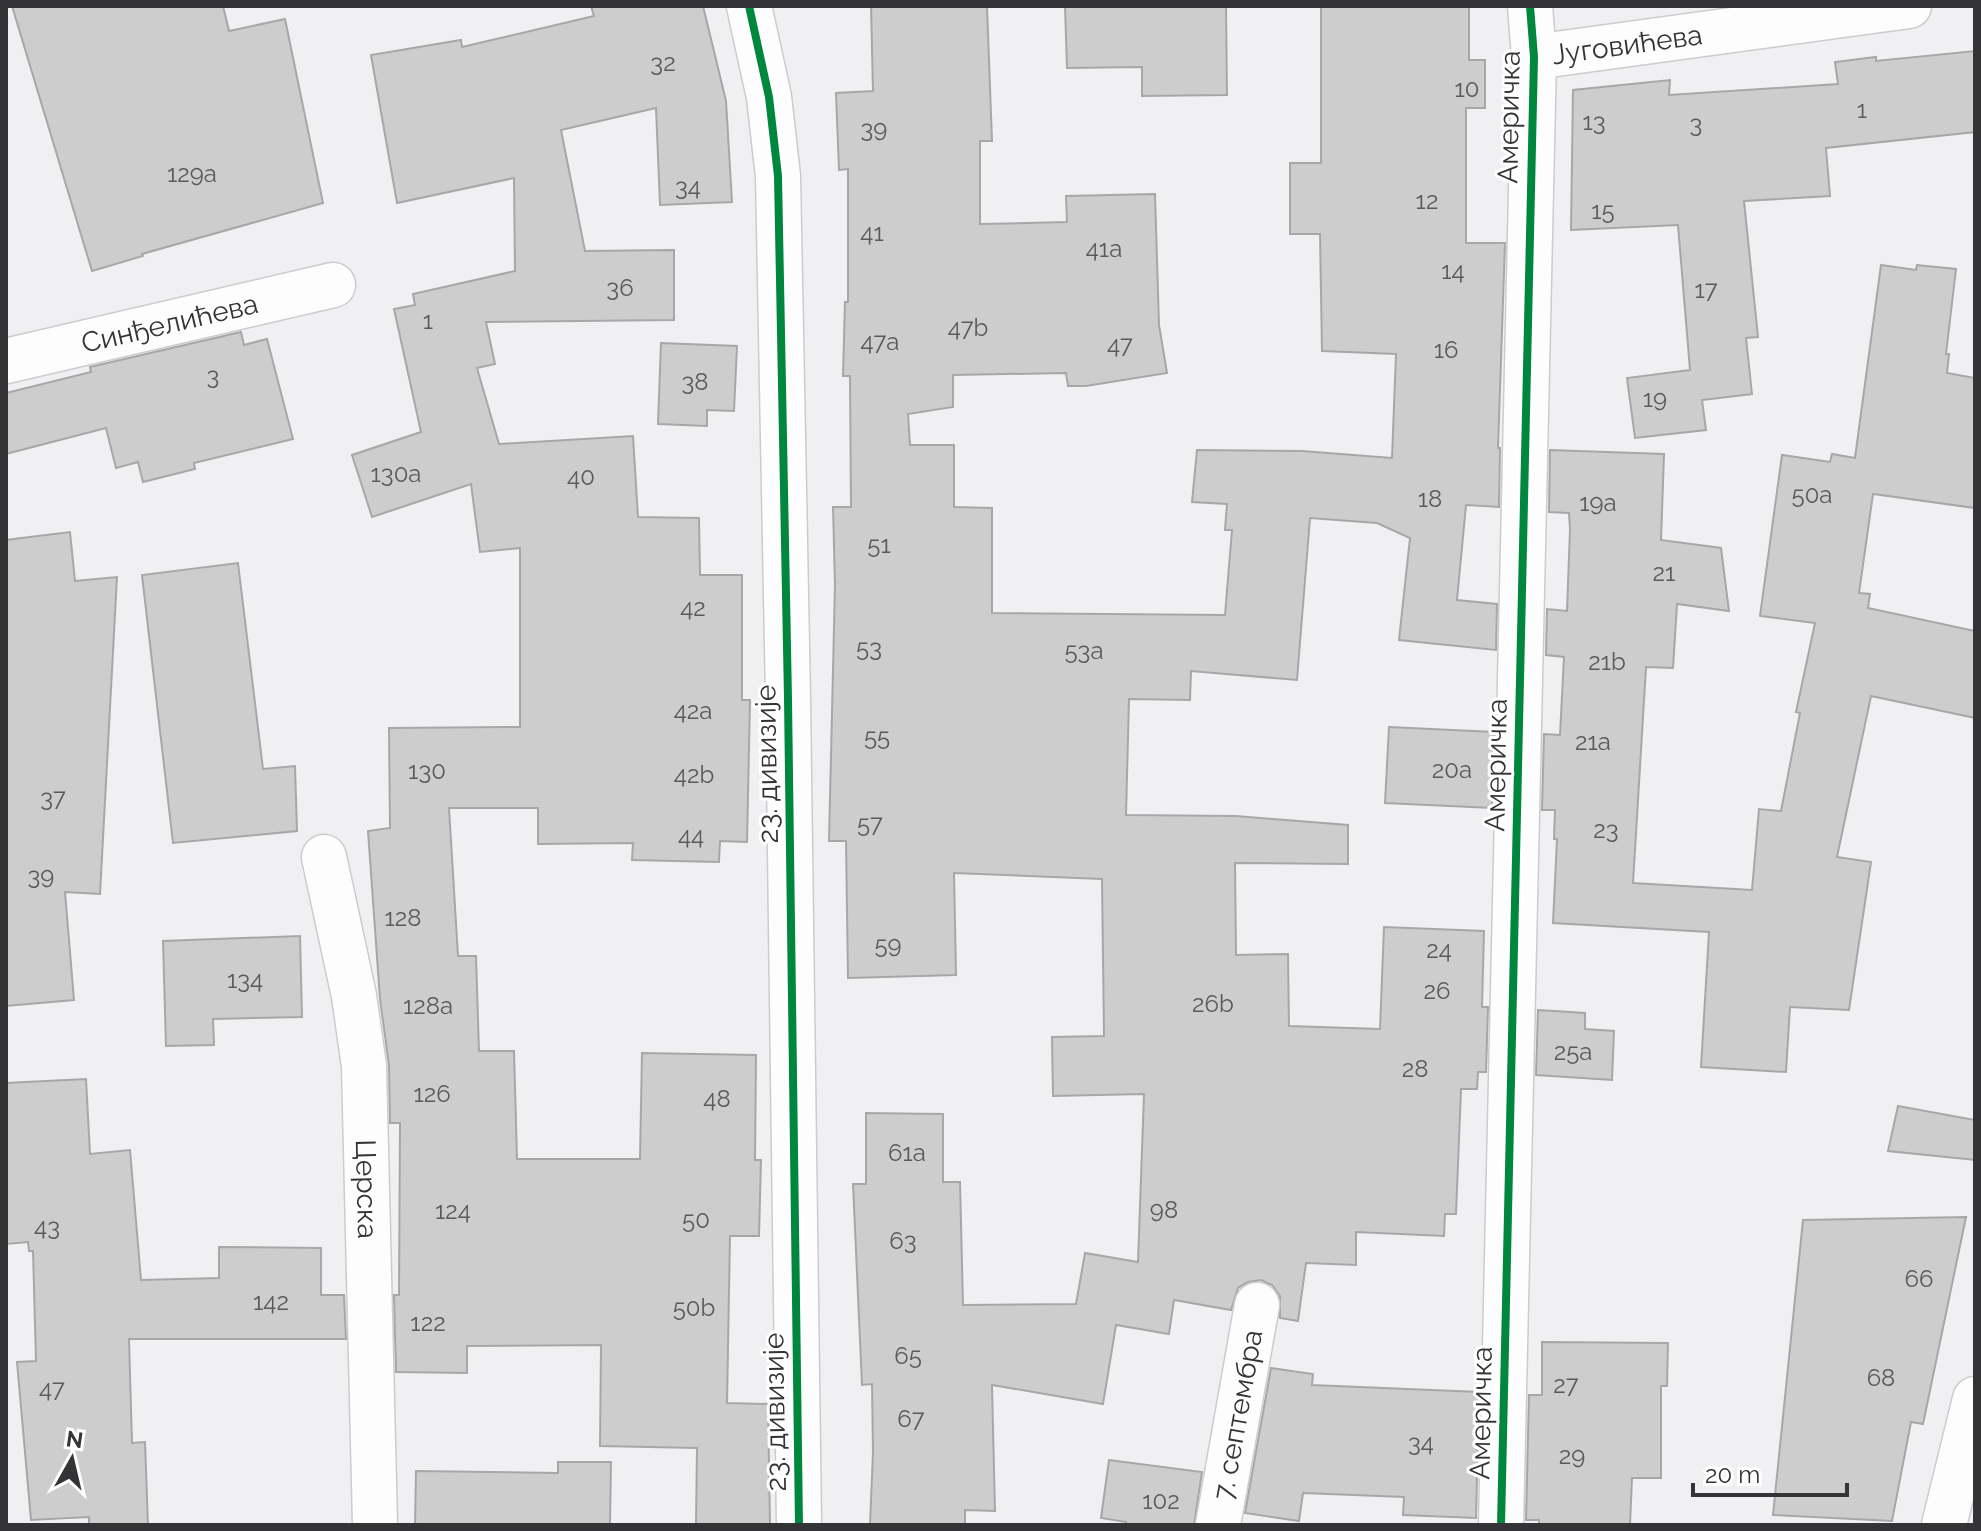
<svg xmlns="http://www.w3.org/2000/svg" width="1981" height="1531" font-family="Raleway,sans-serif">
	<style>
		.building { fill: #cecdce; stroke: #a8a7a8; stroke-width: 2 }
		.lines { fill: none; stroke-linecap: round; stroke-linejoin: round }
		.minor-casing { stroke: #ccccce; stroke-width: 47 }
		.minor { stroke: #fdfdfd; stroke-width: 44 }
		.cycleway-casing { stroke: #fff; stroke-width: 13 }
		.cycleway { stroke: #00873e; stroke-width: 8 }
		.labels { text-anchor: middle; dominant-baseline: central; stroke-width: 6; stroke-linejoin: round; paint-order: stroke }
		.number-label { font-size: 24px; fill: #5a5a5c }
		.street-label { font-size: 28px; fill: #343436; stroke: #fff }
	</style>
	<rect width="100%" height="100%" fill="#f0eff2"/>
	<g class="building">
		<polygon points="12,6 223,6 229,31 285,19 323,203 142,254 143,256 92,271"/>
		<polygon points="591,6 703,6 726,101 732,202 660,205 656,108 561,130 585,251 674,250 674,320 486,322 495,364 477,368 499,444 633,436 638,517 699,518 700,575 742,575 742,700 750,700 747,842 720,841 719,862 632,860 633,843 538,844 538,808 449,808 458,956 476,956 479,1051 514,1051 517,1159 640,1159 642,1053 756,1055 755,1160 761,1160 759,1236 730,1236 727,1403 768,1404 770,1525 696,1525 697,1448 600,1446 601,1345 467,1346 467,1373 396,1372 394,1295 399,1295 400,1123 390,1123 389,1065 380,999 368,831 390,828 389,728 520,727 520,548 480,552 471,484 372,517 352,455 421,432 394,309 415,305 413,294 515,271 514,178 397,203 371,55 461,40 462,47 594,16"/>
		<polygon points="871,6 987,6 992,141 980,141 980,224 1067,222 1066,196 1155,194 1159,325 1167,373 1086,386 1068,386 1066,373 953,375 953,407 908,414 910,445 954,445 954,507 992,508 992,613 1225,615 1232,530 1225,530 1227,504 1192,502 1197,450 1302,451 1392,458 1396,354 1322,351 1320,234 1290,234 1290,163 1321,163 1321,6 1469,6 1469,60 1485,60 1485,108 1466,108 1466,243 1505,243 1498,448 1500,448 1499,507 1466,505 1457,600 1497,604 1496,650 1399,640 1410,538 1377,523 1310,518 1297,680 1191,671 1190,700 1129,699 1126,815 1236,816 1348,825 1348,864 1235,863 1236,955 1288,954 1289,1026 1380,1029 1384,927 1484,931 1482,1007 1488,1007 1486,1072 1478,1072 1477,1089 1461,1089 1456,1214 1445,1214 1444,1236 1356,1232 1356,1265 1306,1263 1298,1321 1280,1318 1280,1296 1272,1285 1261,1280 1248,1282 1238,1288 1231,1310 1174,1300 1169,1334 1116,1325 1103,1404 992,1385 995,1511 965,1510 965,1525 870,1525 873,1452 872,1384 862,1385 853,1184 866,1184 866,1113 943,1114 943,1182 960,1182 963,1305 1076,1304 1085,1253 1138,1262 1144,1094 1053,1096 1052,1037 1104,1036 1102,879 954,873 956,975 848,978 846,841 829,841 835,585 833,507 851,507 850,376 843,376 845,302 848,302 848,169 839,170 836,93 873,91"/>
		<polygon points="1065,6 1226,6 1227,95 1142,96 1142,67 1067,68"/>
		<polygon points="1975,51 1975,132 1826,148 1830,196 1744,201 1758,337 1746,338 1752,394 1702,400 1706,430 1635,438 1627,378 1690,370 1678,225 1571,230 1573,90 1670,80 1669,95 1838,84 1835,62 1876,57 1876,61"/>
		<polygon points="1881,265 1916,270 1917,265 1956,269 1946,354 1949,354 1947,373 1975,378 1975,508 1873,494 1859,593 1870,594 1868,608 1975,631 1975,718 1871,696 1837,857 1871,862 1849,1010 1790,1007 1786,1072 1701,1067 1709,932 1553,923 1557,839 1554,839 1555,810 1542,810 1544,734 1560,735 1564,657 1546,655 1547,609 1567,611 1570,529 1569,513 1549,512 1550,450 1664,454 1661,540 1721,548 1729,611 1677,604 1673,668 1646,667 1633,883 1752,890 1759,809 1781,811 1800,713 1796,712 1815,623 1760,616 1782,455 1830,462 1832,454 1855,458"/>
		<polygon points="241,332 244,345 267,339 293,439 194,463 195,469 143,482 138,462 116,468 106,428 6,454 6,393 91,372 90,367"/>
		<polygon points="661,343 737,346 734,411 707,410 707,426 658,424"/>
		<polygon points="70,532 75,581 117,577 100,894 65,892 74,1000 6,1006 6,540"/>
		<polygon points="238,563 263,769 295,766 297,831 173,843 142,575"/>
		<polygon points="1389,727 1494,732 1492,808 1385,803"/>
		<polygon points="300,936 302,1017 213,1019 214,1045 166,1046 163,941"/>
		<polygon points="1538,1010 1585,1013 1585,1029 1614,1031 1612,1080 1536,1075"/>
		<polygon points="86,1079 90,1154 130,1150 141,1280 219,1278 219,1247 321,1248 321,1295 344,1295 346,1339 129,1339 132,1443 145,1442 148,1525 89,1525 89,1517 31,1520 17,1362 36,1361 33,1251 29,1251 28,1242 6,1244 6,1083"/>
		<polygon points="1898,1106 1975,1120 1975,1160 1888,1151"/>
		<polygon points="1966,1217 1923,1424 1911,1422 1892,1521 1773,1515 1803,1220"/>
		<polygon points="1542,1342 1668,1343 1667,1386 1661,1386 1661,1478 1632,1478 1630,1525 1539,1525 1539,1520 1526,1520 1529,1395 1542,1395"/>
		<polygon points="1271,1368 1313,1374 1312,1385 1479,1392 1476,1518 1403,1515 1404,1497 1303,1493 1299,1521 1245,1513"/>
		<polygon points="1109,1460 1202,1472 1194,1525 1126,1525 1126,1522 1101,1518"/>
		<polygon points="558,1462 611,1462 610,1525 415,1525 416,1471 558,1473"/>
	</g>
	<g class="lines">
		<defs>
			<g id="minor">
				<polyline points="749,6 769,97 778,176 788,699 799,1525"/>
				<path id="s1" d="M 1534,57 L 1909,6"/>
				<path id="s2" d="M 6,361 L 333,285"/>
				<path id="s3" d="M 324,857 L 354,996 L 364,1066 L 375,1525"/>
				<path id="s4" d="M 1218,1525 L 1257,1305"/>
				<polyline points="1501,1525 1534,57 1530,6"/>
				<polyline points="1944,1525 1975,1399"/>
			</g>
		</defs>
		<use href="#minor" class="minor-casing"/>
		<use href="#minor" class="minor"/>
		<defs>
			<g id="cycleway">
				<polyline points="749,6 769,97 778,176 788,699 799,1525"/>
				<polyline points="1501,1525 1534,57 1530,6"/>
			</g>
		</defs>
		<use href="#cycleway" class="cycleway-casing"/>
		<use href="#cycleway" class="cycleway"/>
	</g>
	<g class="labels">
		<g class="number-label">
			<text x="663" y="62">32</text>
			<text x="1467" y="88">10</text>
			<text x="1862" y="109">1</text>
			<text x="1594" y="121">13</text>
			<text x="1696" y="123">3</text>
			<text x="874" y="128">39</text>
			<text x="192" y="173">129a</text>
			<text x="688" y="186">34</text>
			<text x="1427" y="200">12</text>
			<text x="1603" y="210">15</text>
			<text x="872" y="232">41</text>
			<text x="1104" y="248">41a</text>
			<text x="1453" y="270">14</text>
			<text x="620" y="287">36</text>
			<text x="1706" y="289">17</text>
			<text x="428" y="320">1</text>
			<text x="968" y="327">47b</text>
			<text x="880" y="341">47a</text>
			<text x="1120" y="344">47</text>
			<text x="1446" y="349">16</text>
			<text x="213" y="375">3</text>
			<text x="695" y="381">38</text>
			<text x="1655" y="398">19</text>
			<text x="396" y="473">130a</text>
			<text x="581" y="476">40</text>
			<text x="1812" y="494">50a</text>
			<text x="1430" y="498">18</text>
			<text x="1598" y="502">19a</text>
			<text x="879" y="544">51</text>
			<text x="1664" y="572">21</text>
			<text x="693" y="607">42</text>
			<text x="869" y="647">53</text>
			<text x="1084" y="650">53a</text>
			<text x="1607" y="661">21b</text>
			<text x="693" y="710">42a</text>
			<text x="877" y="736">55</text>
			<text x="1593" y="741">21a</text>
			<text x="1452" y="769">20a</text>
			<text x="427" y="770">130</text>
			<text x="694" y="774">42b</text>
			<text x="53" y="797">37</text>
			<text x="870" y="823">57</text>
			<text x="1606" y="829">23</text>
			<text x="691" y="835">44</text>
			<text x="41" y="875">39</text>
			<text x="403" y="917">128</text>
			<text x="888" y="944">59</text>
			<text x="1439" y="949">24</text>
			<text x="245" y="979">134</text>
			<text x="1437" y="990">26</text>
			<text x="1213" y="1003">26b</text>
			<text x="428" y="1005">128a</text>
			<text x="1573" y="1051">25a</text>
			<text x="1415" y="1068">28</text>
			<text x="432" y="1093">126</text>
			<text x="717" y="1098">48</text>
			<text x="907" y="1152">61a</text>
			<text x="1164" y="1209">98</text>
			<text x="453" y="1210">124</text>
			<text x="696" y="1219">50</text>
			<text x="47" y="1226">43</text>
			<text x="903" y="1240">63</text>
			<text x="1919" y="1278">66</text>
			<text x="271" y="1301">142</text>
			<text x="694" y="1307">50b</text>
			<text x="428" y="1322">122</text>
			<text x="908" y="1355">65</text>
			<text x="1881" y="1377">68</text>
			<text x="1566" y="1384">27</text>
			<text x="52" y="1388">47</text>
			<text x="911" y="1418">67</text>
			<text x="1421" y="1442">34</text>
			<text x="1572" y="1455">29</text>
			<text x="1161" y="1500">102</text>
		</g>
		<g class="street-label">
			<text stroke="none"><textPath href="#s1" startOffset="94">Југовићева</textPath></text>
			<text transform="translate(1509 117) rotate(-89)">Америчка</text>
			<text stroke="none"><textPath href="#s2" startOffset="168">Синђелићева</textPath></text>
			<text transform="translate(767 764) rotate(-91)">23. дивизије</text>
			<text transform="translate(1496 765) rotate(-89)">Америчка</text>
			<text stroke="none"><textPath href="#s3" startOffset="336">Церска</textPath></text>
			<text transform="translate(775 1412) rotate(-91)">23. дивизије</text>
			<text transform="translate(1481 1413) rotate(-89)">Америчка</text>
			<text stroke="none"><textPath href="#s4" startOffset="112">7. септембра</textPath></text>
		</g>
	</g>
	<rect width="1981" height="1531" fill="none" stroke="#343436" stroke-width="16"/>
	<g transform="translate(72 1459) rotate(8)" stroke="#ffffff" stroke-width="6" paint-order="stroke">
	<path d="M0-6L14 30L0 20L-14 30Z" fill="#343436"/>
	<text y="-12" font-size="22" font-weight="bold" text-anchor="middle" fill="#343436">N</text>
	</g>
	<path d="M1693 1483v12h154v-12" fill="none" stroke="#343436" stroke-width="4"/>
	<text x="1705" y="1483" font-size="24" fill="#343436" stroke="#ffffff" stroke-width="6" paint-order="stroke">20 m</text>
</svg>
